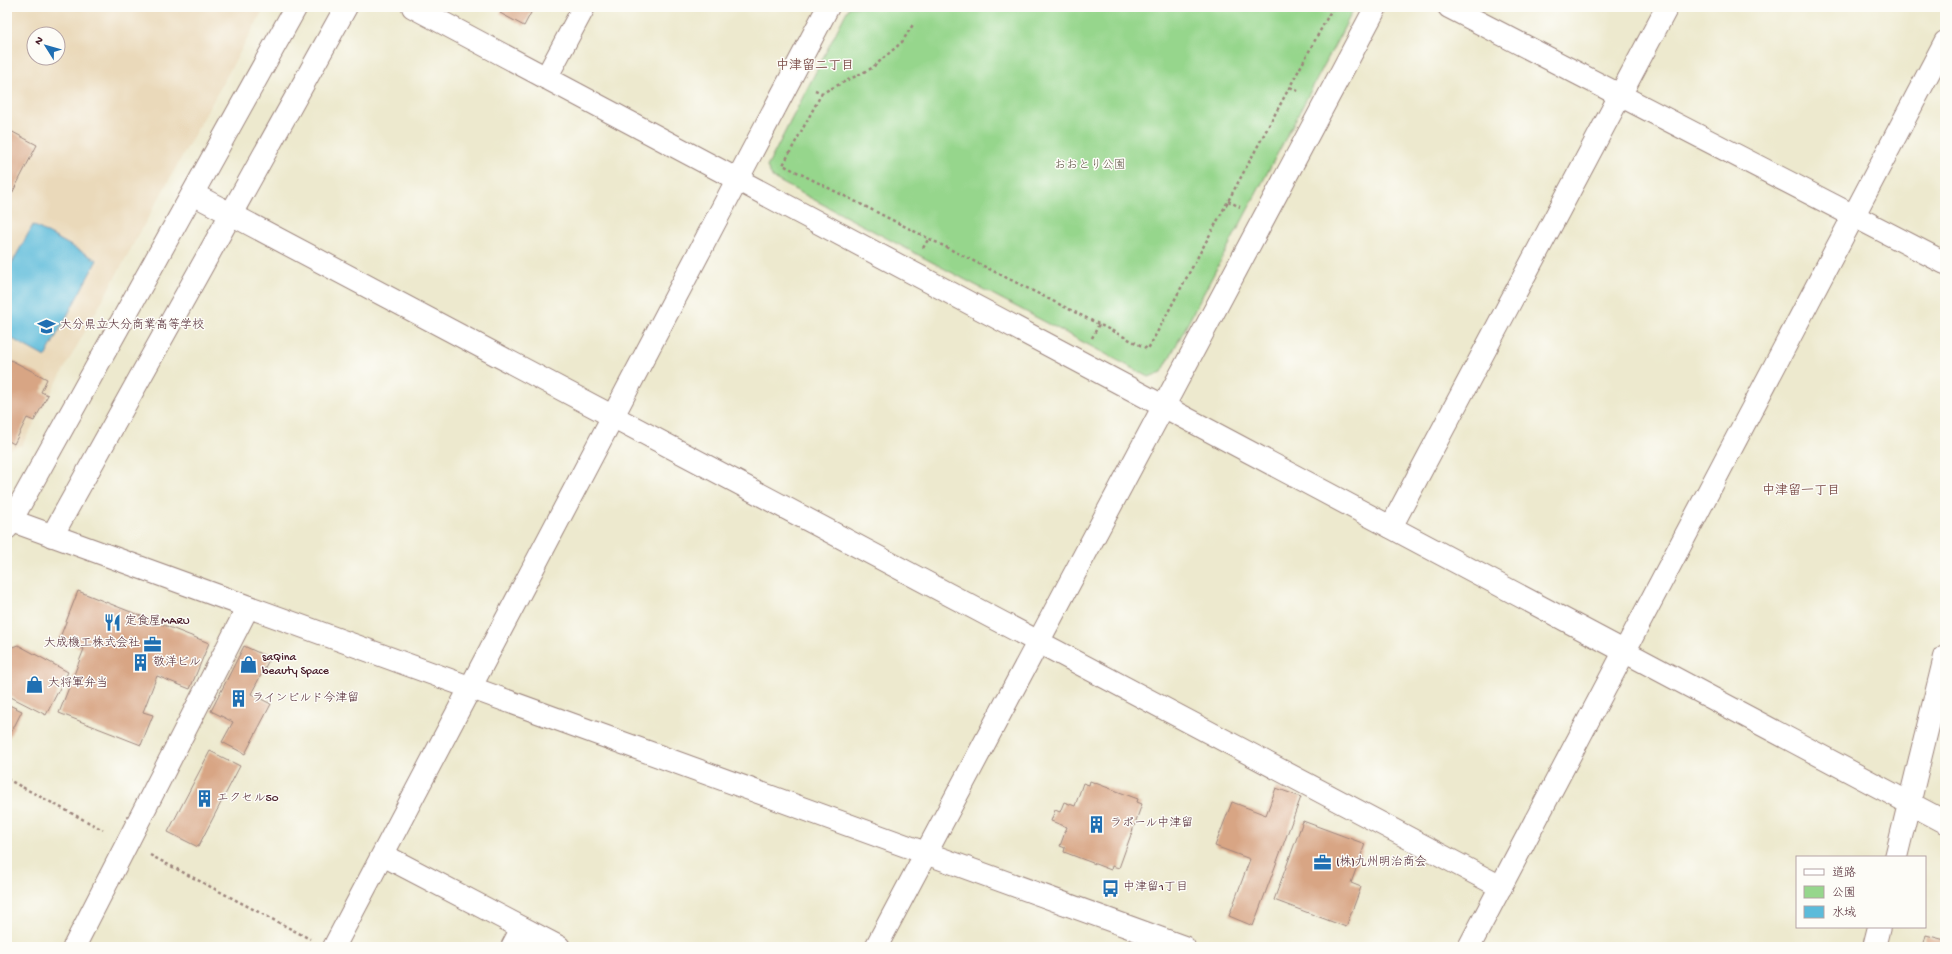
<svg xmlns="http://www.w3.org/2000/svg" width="1952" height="954" font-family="'Gochi Hand','Klee One',sans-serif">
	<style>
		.built { fill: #ead9ba; fill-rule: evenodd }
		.green { fill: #96d68c; stroke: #707a5c }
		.water { fill: #5cbbda; stroke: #536d82 }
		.building { fill: #d8a584 }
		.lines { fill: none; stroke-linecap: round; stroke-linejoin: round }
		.street-casing { stroke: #9c847c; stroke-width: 24 }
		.secondary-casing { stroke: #9c847c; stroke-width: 24 }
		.path { stroke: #9c847c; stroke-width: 2.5; stroke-dasharray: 3 3; stroke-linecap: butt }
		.street { stroke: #fff; stroke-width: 22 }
		.secondary { stroke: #fff; stroke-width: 22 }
		.labels { text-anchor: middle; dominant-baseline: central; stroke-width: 3; stroke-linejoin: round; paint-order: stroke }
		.park-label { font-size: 12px; fill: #615648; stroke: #fdfcf7 }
		.poi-label { font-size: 12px; fill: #4a1f2b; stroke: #fdfcf7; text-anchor: start }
		.neighbourhood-label { font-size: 13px; font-weight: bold; fill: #7c4e4a; stroke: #fdfcf7 }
	</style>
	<rect width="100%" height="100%" fill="#fdfcf7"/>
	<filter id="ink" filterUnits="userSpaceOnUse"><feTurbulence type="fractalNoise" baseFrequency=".025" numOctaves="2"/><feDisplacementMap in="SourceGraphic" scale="8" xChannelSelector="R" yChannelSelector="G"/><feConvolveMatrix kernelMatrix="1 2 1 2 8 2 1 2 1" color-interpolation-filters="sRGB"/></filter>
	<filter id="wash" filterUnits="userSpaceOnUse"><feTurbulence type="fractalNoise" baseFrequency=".012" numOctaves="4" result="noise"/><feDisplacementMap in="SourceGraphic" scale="16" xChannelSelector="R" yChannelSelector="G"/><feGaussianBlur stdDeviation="0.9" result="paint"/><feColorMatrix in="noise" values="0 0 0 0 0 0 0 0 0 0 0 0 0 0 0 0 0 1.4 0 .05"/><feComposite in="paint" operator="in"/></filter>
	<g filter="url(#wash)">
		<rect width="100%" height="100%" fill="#ede9ce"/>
		<path class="built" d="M 7,7 L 265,7 L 22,445 L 7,450 ZM 34,34 L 58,34 L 58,58 L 34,58 Z"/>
		<polygon class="green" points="849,7 1355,7 1162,372 1149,377 773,178 767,167"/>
		<polygon class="water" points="33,225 97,260 45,357 7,336 7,272"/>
		<g id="blocks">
			<g class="building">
				<polygon points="504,7 534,7 524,26 500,13"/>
				<polygon points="7,129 37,145 7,203"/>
				<polygon points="7,358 47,379 41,392 48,395 34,421 27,418 14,444 7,440"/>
				<polygon points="78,591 209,643 190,689 157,676 143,712 153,715 141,745 59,713 84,649 59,640"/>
				<polygon points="18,645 68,672 46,715 7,695 7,649"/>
				<polygon points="244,646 270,658 251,694 271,704 245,754 222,742 233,722 211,711"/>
				<polygon points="7,704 22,711 7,741"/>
				<polygon points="210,751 240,766 198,847 168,832"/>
				<polygon points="1090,781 1138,799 1137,802 1142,804 1119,868 1112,866 1111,870 1064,852 1065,848 1060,846 1067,827 1051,821 1055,810 1060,812 1064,802 1075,806 1083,783 1089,785"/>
				<polygon points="1276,788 1301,797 1253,926 1229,916 1250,859 1215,846 1232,802 1266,815"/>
				<polygon points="1303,821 1365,844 1351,883 1361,887 1346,927 1274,900"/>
				<polygon points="1926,935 1945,940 1945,947 1923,947"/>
			</g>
		</g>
	</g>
	<g filter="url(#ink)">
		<use href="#blocks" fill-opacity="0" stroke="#9c847c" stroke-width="1"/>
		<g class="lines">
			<defs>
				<g id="street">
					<polyline points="413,7 1945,822"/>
					<polyline points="1449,7 1945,263"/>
					<polyline points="546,78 584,7"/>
					<polyline points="193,194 1501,887"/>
					<polyline points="1391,527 1667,7"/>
					<polyline points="52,536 346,7"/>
					<polyline points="383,855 559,947"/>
					<polyline points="1896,857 1945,657"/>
					<polyline points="74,947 248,607"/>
					<polyline points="334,947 828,7"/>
					<polyline points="512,947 522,928"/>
					<polyline points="876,947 1376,7"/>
					<polyline points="1469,947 1945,42"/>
					<polyline points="1874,947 1879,927"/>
				</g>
				<g id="secondary">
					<polyline points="7,519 1184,947"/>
					<polyline points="7,528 296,7"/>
				</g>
			</defs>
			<use href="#street" class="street-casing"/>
			<use href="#secondary" class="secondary-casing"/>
			<g class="path">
				<polyline points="1290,87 1300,92"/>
				<polyline points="815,90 822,93 872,68 902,42 914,23"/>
				<polyline points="822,93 783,165 1148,349 1333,7"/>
				<polyline points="1228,201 1240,207"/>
				<polyline points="923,248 929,238"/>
				<polyline points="1092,338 1099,324"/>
				<polyline points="7,779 103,830"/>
				<polyline points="150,855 310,939"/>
			</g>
			<use href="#street" class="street"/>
			<use href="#secondary" class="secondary"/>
		</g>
	</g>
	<defs>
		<symbol id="school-bare" viewBox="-9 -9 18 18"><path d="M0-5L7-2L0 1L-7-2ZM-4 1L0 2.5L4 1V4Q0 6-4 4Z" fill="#1f6fb2" stroke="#fdfcf7" stroke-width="2.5" paint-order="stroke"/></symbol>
		<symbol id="restaurant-bare" viewBox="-9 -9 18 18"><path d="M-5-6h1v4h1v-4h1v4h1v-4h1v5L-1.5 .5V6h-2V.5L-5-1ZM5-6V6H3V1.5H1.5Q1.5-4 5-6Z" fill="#1f6fb2" stroke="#fdfcf7" stroke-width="2.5" paint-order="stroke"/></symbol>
		<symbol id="office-bare" viewBox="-9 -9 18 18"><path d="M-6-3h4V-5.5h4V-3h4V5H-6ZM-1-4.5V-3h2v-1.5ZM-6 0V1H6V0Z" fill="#1f6fb2" stroke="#fdfcf7" stroke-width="2.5" paint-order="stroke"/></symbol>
		<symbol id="building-bare" viewBox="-9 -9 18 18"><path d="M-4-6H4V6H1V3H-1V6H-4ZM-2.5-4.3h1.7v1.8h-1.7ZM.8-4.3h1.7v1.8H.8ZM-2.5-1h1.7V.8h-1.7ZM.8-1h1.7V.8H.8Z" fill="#1f6fb2" stroke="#fdfcf7" stroke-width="2.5" paint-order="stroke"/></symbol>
		<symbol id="shop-bare" viewBox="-9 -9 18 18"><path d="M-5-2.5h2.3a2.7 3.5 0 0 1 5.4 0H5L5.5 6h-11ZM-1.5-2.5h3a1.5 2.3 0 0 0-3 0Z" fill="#1f6fb2" stroke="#fdfcf7" stroke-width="2.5" paint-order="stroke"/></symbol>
		<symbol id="bus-bare" viewBox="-9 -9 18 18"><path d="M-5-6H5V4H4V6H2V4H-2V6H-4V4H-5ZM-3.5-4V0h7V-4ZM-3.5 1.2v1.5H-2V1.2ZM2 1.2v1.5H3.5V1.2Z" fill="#1f6fb2" stroke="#fdfcf7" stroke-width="2.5" paint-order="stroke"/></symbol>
	</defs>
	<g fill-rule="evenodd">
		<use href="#school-bare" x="34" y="314" width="25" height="25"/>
		<use href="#restaurant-bare" x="100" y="610" width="25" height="25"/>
		<use href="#office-bare" x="140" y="632" width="25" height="25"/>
		<use href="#building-bare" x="128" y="650" width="25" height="25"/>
		<use href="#shop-bare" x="236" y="652" width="25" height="25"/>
		<use href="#shop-bare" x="22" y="672" width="25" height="25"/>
		<use href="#building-bare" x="226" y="686" width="25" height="25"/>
		<use href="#building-bare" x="192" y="786" width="25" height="25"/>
		<use href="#building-bare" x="1084" y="812" width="25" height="25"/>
		<use href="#office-bare" x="1310" y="850" width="25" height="25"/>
		<use href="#bus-bare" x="1098" y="876" width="25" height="25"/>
	</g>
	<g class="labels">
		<g class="park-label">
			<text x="1090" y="166">おおとり公園</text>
		</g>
		<g class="poi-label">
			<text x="60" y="326">大分県立大分商業高等学校</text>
			<text x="125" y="622">定食屋MARU</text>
			<text x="140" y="644" text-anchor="end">大成機工株式会社</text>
			<text x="262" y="658">saQina<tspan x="262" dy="14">beauty Space</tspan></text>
			<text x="153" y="663">敬洋ビル</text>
			<text x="48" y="684">大将軍弁当</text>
			<text x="252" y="699">ラインビルド今津留</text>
			<text x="217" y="799">エクセル50</text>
			<text x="1110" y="824">ラポール中津留</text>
			<text x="1336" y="863">(株)九州明治商会</text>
			<text x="1123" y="888">中津留1丁目</text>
		</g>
		<g class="neighbourhood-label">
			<text x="815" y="66">中津留二丁目</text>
			<text x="1801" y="491">中津留一丁目</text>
		</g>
	</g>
	<rect width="1952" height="954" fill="none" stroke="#fdfcf7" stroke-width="24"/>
	<rect x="1796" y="856" width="130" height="72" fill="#fdfcf7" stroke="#b5a4a5"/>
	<rect x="1804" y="869" width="20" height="6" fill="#ffffff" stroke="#b5a4a5"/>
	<text x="1832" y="876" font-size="12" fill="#4a1f2b">道路</text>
	<rect x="1804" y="886" width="20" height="12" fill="#96d68c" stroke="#b5a4a5"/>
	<text x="1832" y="896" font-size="12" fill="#4a1f2b">公園</text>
	<rect x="1804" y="906" width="20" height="12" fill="#5cbbda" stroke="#b5a4a5"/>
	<text x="1832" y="916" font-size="12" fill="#4a1f2b">水域</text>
	<g transform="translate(46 46) rotate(307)"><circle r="19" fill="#fdfcf7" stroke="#b5a4a5"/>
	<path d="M0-3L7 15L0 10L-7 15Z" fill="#1f6fb2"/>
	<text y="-6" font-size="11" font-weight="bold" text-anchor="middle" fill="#4a1f2b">N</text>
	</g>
</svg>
